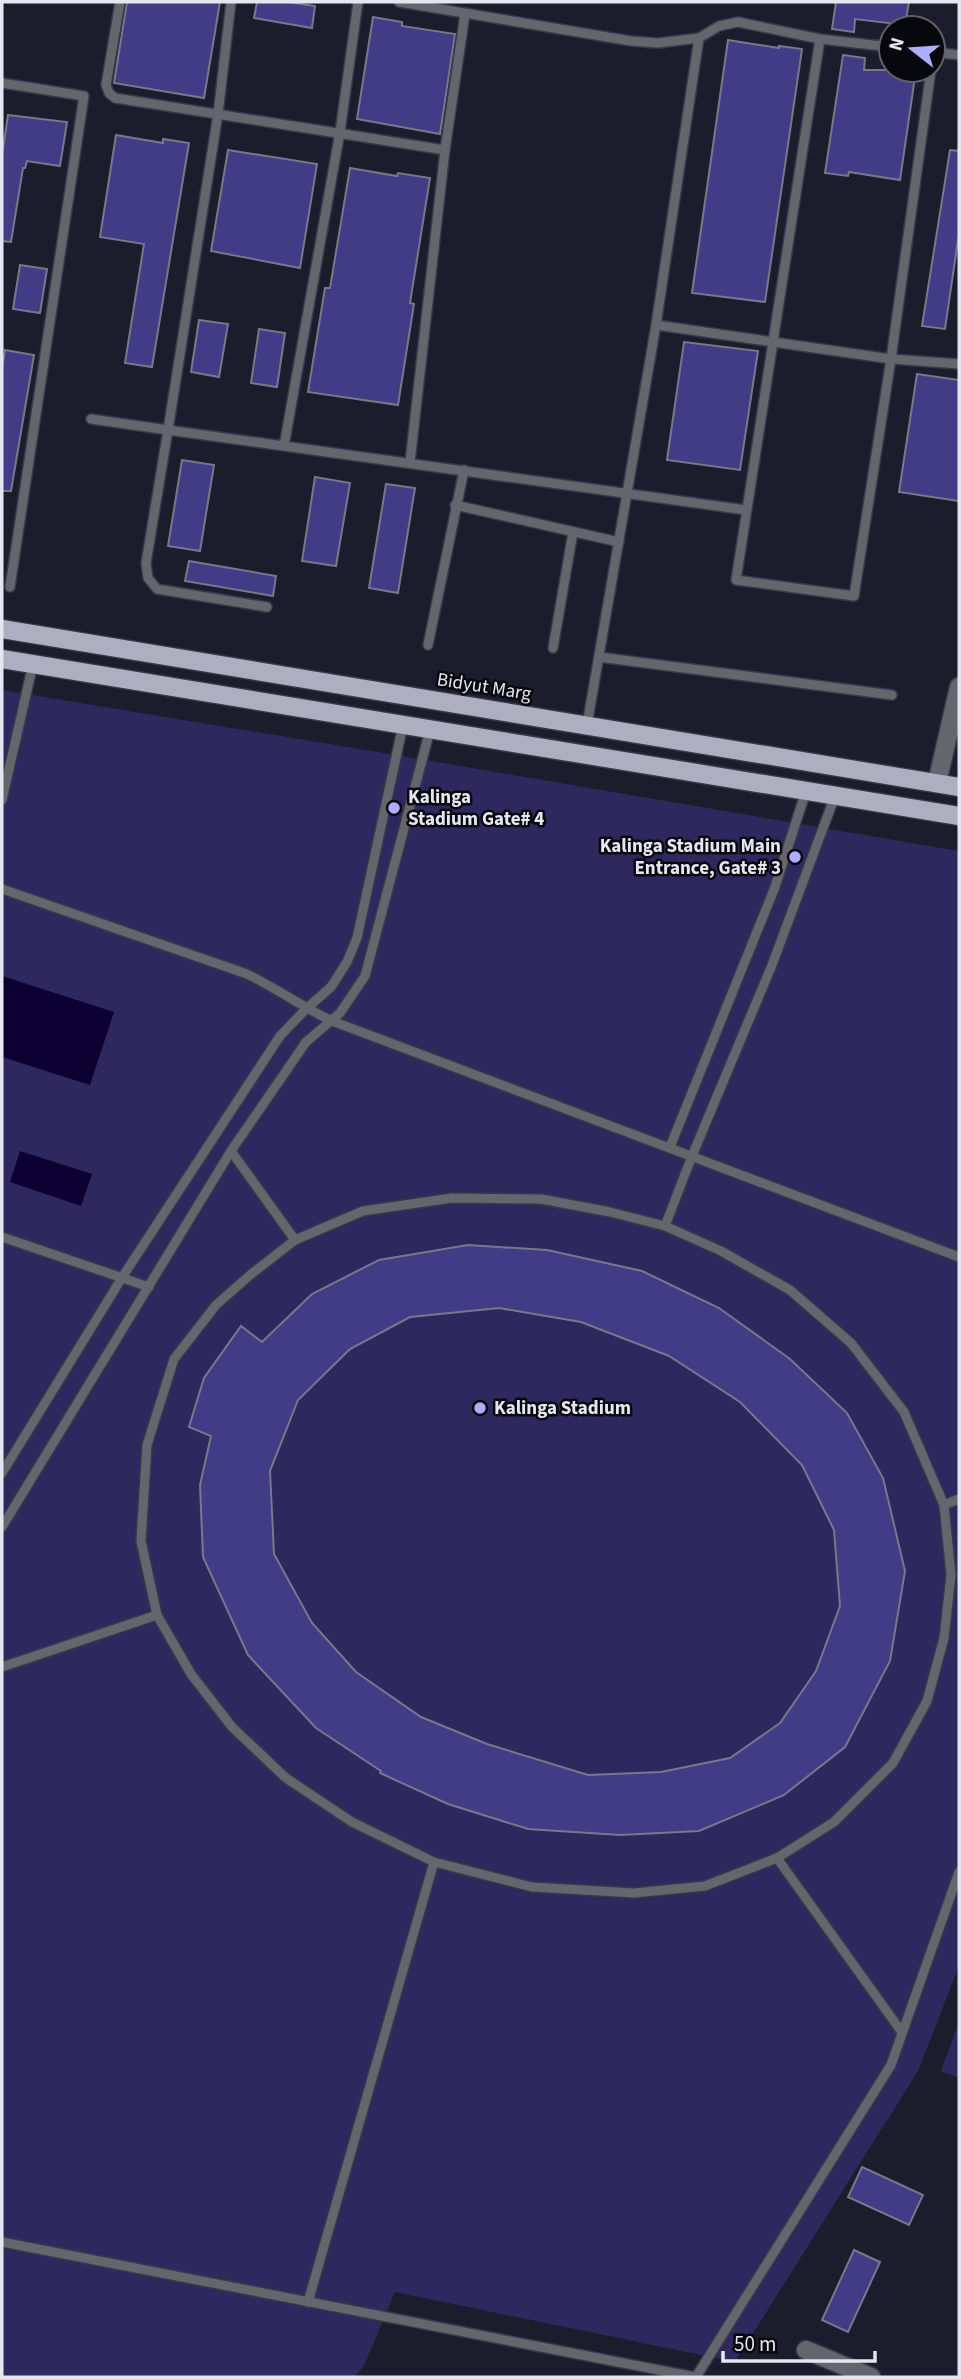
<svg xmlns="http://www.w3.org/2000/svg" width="961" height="2379" font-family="'Source Sans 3',sans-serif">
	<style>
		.green { fill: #2e285f }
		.water { fill: #0c0032 }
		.building { fill: #423b85; stroke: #77788b; stroke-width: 2; fill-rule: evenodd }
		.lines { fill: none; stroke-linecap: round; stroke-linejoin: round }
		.lane-casing { stroke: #383848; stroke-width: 12 }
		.street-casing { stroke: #383848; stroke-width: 21 }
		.primary-casing { stroke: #383848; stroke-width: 21 }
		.lane { stroke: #65656e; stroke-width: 9 }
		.street { stroke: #65656e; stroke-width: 18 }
		.primary { stroke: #adaebf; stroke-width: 18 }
		.poi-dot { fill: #afaefa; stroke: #07080e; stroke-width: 2.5 }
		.labels { text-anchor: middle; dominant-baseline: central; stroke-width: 5; stroke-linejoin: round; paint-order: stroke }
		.street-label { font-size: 19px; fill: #e6e6f1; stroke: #07080e }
		.poi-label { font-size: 19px; font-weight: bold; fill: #e6e6f1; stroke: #07080e; text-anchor: start }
	</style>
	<rect width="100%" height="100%" fill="#1c1c2c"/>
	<g class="green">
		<polygon points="2,690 408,757 959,851 959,1966 918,2071 735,2362 395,2292 364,2366 354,2377 2,2377"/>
		<polygon points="959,2022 959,2078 941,2071"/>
	</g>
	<g class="water">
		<polygon points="2,976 114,1012 90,1085 2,1057"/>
		<polygon points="20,1151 92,1174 81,1206 10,1182"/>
	</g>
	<g class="building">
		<polygon points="127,2 220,2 204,98 114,83"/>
		<polygon points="257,2 288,2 315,6 312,28 254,18"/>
		<polygon points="836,2 909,2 905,25 855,19 854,32 832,29"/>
		<polygon points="373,17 402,22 402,26 455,34 440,134 357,119"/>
		<polygon points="728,40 779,48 779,46 802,49 765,302 692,293"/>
		<polygon points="843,55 865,58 864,70 916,70 900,180 849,172 848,176 825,173"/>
		<polygon points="8,115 67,122 60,166 27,161 25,168 23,168 11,242 2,241 2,155"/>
		<polygon points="116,135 163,143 163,139 189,143 152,367 125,363 144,244 100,237"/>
		<polygon points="228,150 317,164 300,268 211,251"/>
		<polygon points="950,150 959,151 959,233 945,329 922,326"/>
		<polygon points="350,168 397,176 398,173 430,178 410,303 414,304 398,405 308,392 325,288 330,288"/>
		<polygon points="20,265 47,269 40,313 13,309"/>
		<polygon points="199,320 228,324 219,377 191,372"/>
		<polygon points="259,329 285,333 277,387 251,383"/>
		<polygon points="684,342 758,351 740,470 667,460"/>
		<polygon points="5,350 34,355 11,491 2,491 2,368"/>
		<polygon points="917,374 959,380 959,501 899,492"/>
		<polygon points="182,460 214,465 200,551 168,546"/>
		<polygon points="315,477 350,483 336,566 302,561"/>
		<polygon points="386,484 415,488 398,593 369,588"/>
		<polygon points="189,561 276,576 273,596 185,581"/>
		<path d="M 468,1245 L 547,1250 L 642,1271 L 719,1308 L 790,1359 L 847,1413 L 883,1478 L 905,1571 L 890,1661 L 845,1747 L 784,1795 L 699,1831 L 620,1835 L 528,1829 L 448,1804 L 380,1773 L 381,1771 L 316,1728 L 248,1655 L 203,1557 L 200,1485 L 211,1436 L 189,1427 L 204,1378 L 241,1326 L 262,1342 L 312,1294 L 379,1260 ZM 499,1308 L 581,1322 L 669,1356 L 740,1402 L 802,1465 L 834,1530 L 840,1606 L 816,1671 L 780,1723 L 730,1758 L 661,1772 L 588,1775 L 487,1744 L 421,1717 L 356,1672 L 312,1623 L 274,1554 L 270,1471 L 298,1400 L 350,1349 L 410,1317 Z"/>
		<polygon points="862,2167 923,2195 909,2225 848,2197"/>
		<polygon points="854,2250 880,2262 848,2332 822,2320"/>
	</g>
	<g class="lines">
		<defs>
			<g id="lane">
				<polyline points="120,2 106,85 109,93 115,98 445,150"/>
				<polyline points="231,2 218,114 168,430 746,510"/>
				<polyline points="399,2 631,41 658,43 699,38 719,26 738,22 820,39 891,47"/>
				<polyline points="820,39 736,580 854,596 891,359 931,70"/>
				<polyline points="933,52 959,55"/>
				<polyline points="2,83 84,96 10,587"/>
				<polyline points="656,325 891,359 959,364"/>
				<polyline points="91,419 168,430 146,563 148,578 157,589 267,607"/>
				<polyline points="284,446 340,132 358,2"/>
				<polyline points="410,462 445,150 465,14"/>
				<polyline points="455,505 619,542"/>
				<polyline points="428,645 464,470"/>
				<polyline points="553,648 573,532"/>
				<polyline points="599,657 892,695"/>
				<polyline points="587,725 656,325 699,38"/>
				<polyline points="2,800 33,664"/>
				<path d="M 2,889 L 247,974 C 276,988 302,1007 332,1021 L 959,1257"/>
				<polyline points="670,1147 775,887 806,791"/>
				<polyline points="231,1151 295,1240"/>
				<polyline points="665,1226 692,1156 772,965 835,796"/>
				<polyline points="2,1237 149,1287"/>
				<polyline points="2,1473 123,1276 280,1036 306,1009 331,987 347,962 357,938 403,725"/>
				<polyline points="944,1505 959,1499"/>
				<polyline points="2,1527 231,1151 306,1042 340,1013 365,976 430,730"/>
				<polyline points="2,1667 157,1615"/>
				<polyline points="777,1858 901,2031"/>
				<polyline points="2,2242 695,2377"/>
				<polyline points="308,2302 434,1862 352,1822 286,1778 232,1727 191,1674 157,1615 141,1541 147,1445 174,1359 216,1305 250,1275 295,1240 363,1211 452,1198 541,1199 610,1212 665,1226 721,1251 790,1290 851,1343 904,1412 944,1505 951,1575 944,1638 927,1701 893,1763 834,1822 777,1858 705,1886 634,1893 532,1887 434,1862"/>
				<polyline points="696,2377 891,2065 959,1872"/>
			</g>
			<g id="street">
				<polyline points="937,783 959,687"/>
				<polyline points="806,2350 871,2377"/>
			</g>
			<g id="primary">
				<polyline points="2,629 959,787"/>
				<polyline points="2,659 959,816"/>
			</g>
		</defs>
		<use href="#lane" class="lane-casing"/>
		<use href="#street" class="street-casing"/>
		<use href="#primary" class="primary-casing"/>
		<use href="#lane" class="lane"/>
		<use href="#street" class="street"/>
		<use href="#primary" class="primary"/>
	</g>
	<g class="poi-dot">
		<circle cx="394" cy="808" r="7"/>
		<circle cx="795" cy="857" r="7"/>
		<circle cx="480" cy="1408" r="7"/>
	</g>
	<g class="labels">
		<g class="street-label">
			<text transform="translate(484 687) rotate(9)">Bidyut Marg</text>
		</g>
		<g class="poi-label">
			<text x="408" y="797">Kalinga<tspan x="408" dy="22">Stadium Gate# 4</tspan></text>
			<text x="781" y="846" text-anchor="end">Kalinga Stadium Main<tspan x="781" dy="22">Entrance, Gate# 3</tspan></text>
			<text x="494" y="1408">Kalinga Stadium</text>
		</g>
	</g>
	<rect width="961" height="2379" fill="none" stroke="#e6e6f1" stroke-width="7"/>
	<g transform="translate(912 49) rotate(287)"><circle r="33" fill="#07080e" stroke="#606169" stroke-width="2"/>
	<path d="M0-5L12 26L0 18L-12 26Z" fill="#afaefa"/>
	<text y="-10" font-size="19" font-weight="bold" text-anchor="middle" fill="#e6e6f1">N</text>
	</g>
	<path d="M723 2351v10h152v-10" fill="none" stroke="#e6e6f1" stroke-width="3.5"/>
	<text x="734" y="2351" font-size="21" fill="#e6e6f1" stroke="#07080e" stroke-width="5" paint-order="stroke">50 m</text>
</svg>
